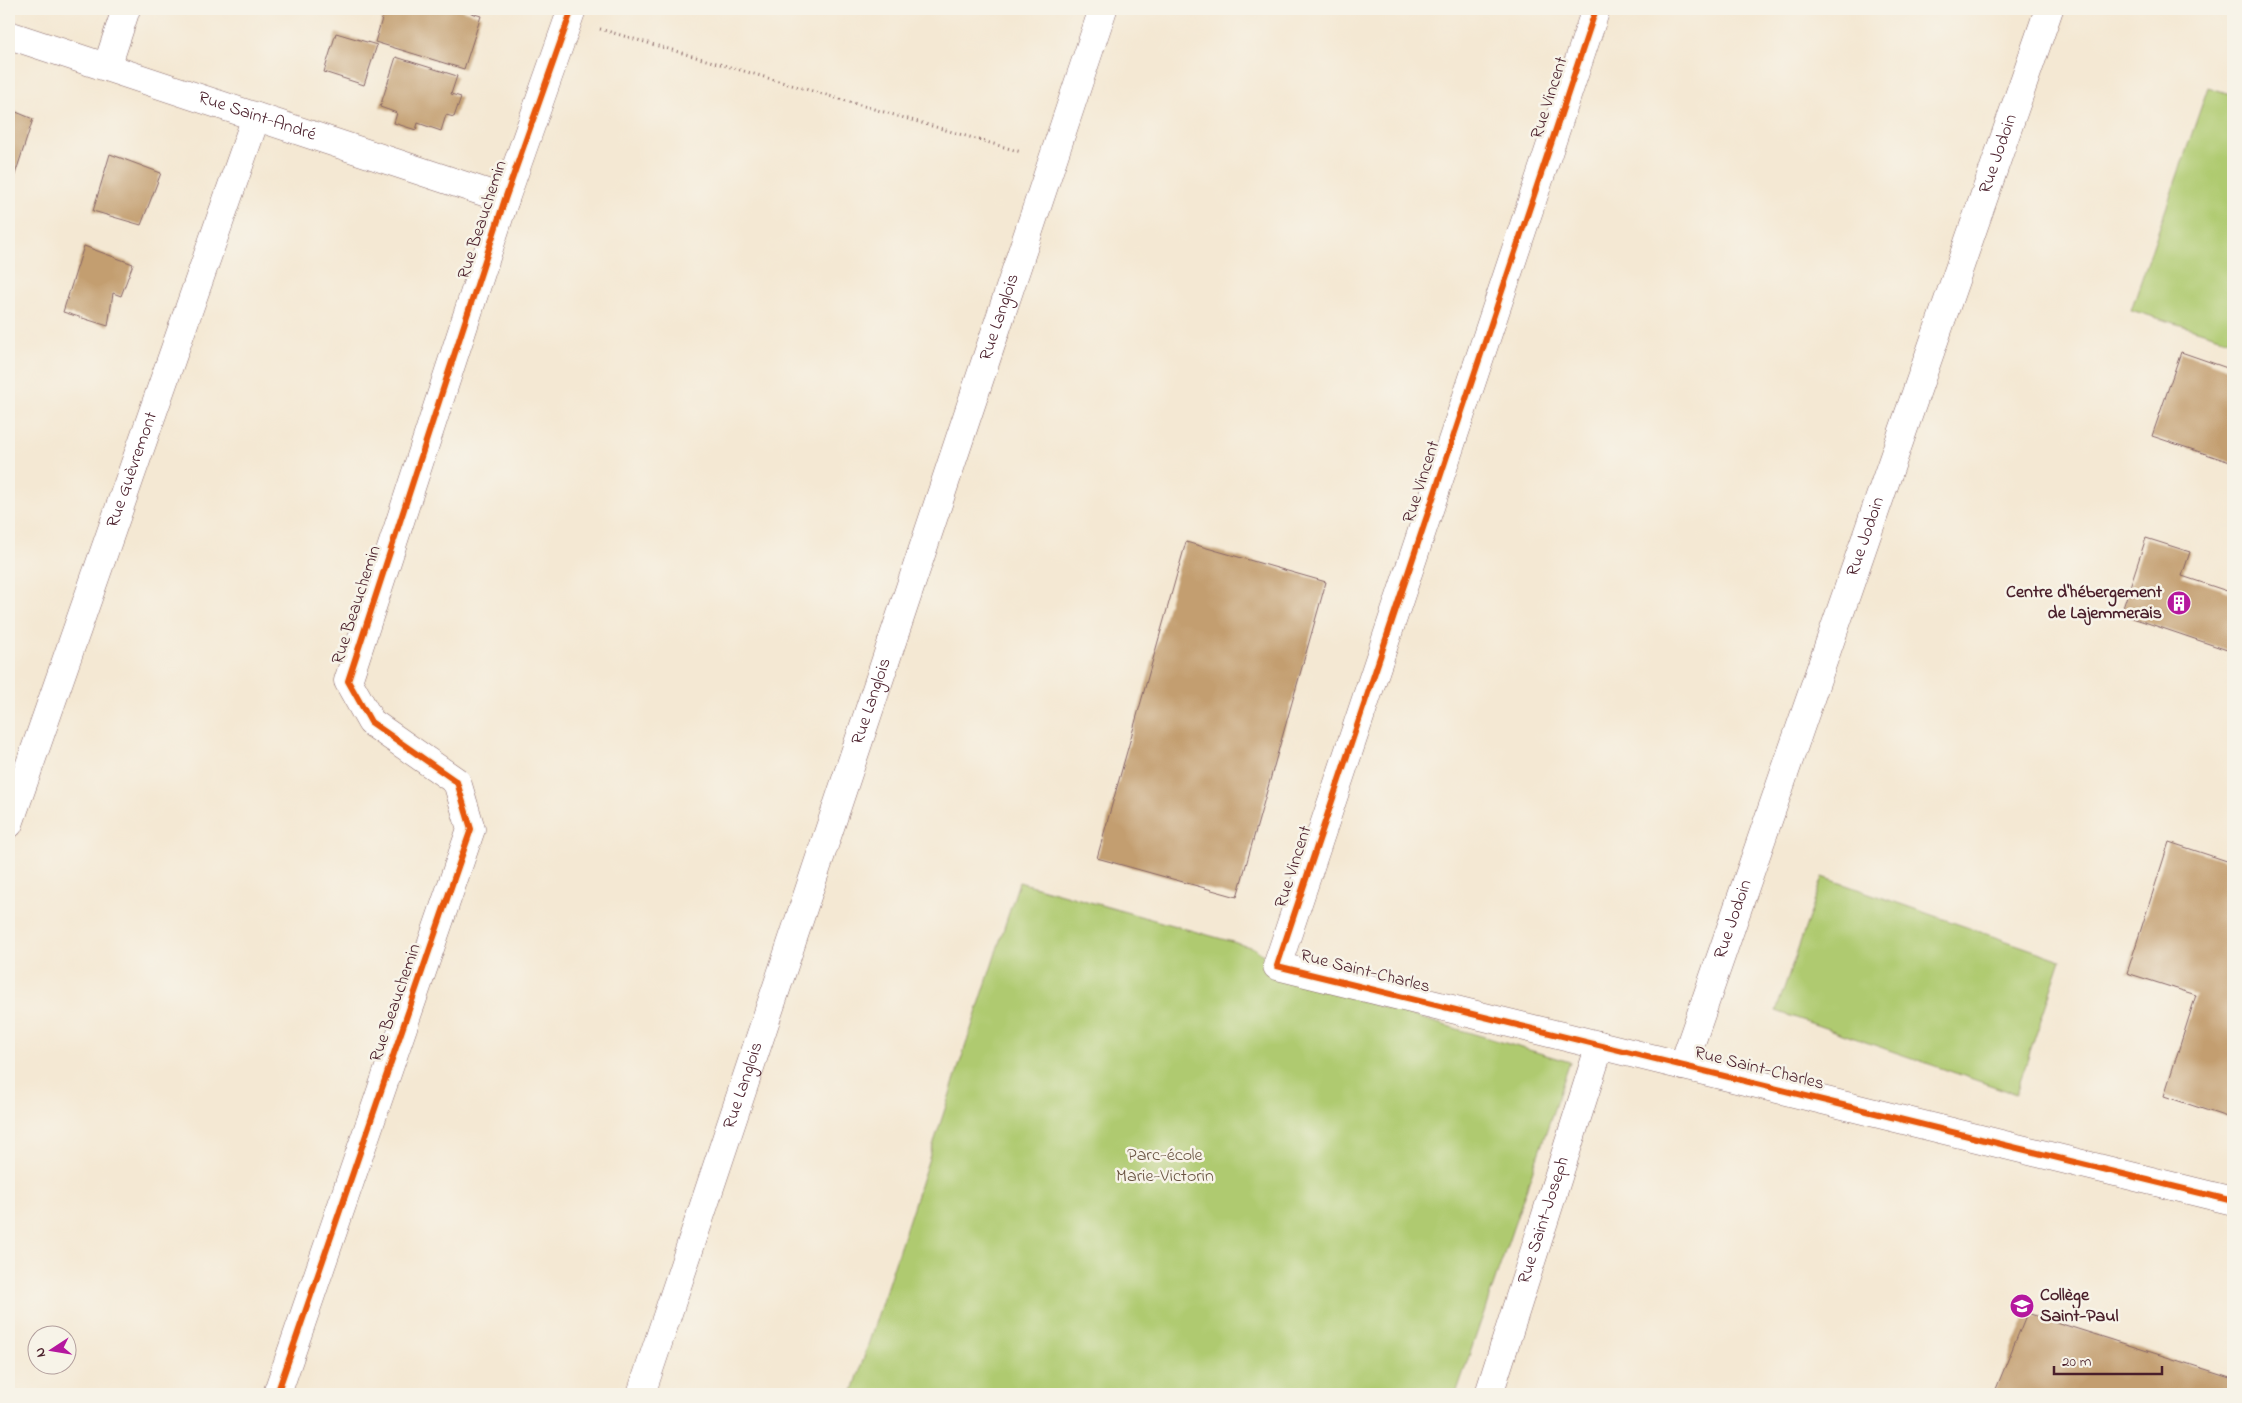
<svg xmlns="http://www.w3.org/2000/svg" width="2242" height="1403" font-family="'Indie Flower',sans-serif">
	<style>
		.green { fill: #afca70; stroke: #7c744e }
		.building { fill: #c39e6f }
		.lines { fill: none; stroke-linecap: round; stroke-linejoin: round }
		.minor-casing { stroke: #866566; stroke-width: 29 }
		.path { stroke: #866566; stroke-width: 3; stroke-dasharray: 1 4; stroke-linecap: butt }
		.minor { stroke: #fff; stroke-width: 28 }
		.cycleway-casing { stroke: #f7f3e8; stroke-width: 9 }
		.cycleway { stroke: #e8590c; stroke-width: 6 }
		.labels { text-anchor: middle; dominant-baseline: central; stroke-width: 5; stroke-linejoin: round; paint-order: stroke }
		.street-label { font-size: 18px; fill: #4a1f2b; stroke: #f7f3e8 }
		.poi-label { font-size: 18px; font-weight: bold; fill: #4a1f2b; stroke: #f7f3e8; text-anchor: end }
		.park-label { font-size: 18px; fill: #685240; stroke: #f7f3e8 }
	</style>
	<rect width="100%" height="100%" fill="#f7f3e8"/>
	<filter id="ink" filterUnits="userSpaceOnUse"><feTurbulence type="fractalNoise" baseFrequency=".02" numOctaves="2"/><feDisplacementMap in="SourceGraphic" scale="10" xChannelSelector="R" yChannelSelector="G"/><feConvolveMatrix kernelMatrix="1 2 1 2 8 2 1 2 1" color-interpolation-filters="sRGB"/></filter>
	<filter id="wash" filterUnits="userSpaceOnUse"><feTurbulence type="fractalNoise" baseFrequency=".0096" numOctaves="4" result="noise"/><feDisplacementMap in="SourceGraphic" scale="20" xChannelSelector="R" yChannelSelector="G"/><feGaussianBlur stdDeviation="1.12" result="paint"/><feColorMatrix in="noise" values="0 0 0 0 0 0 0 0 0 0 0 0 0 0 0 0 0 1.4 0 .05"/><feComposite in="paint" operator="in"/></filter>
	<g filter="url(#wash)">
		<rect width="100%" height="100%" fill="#f4e8d3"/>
		<g class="green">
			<polygon points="2208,87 2233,95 2233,341 2131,310"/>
			<polygon points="1823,877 2061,960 2016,1094 1776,1011"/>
			<polygon points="1019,882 1254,948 1300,983 1570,1062 1456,1394 852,1394"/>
		</g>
		<g id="blocks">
			<g class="building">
				<polygon points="385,9 459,9 481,16 464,69 375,42"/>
				<polygon points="336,33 377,45 364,85 324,72"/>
				<polygon points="396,57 457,76 451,94 461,97 454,117 446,115 441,131 418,123 416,130 394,123 397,113 380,107"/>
				<polygon points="9,109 33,119 9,193"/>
				<polygon points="110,154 161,173 141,225 93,211"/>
				<polygon points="84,246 133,264 121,296 113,293 108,326 63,312"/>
				<polygon points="2181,352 2233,370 2233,463 2152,436"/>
				<polygon points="2146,538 2190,552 2182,576 2233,593 2233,652 2121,614"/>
				<polygon points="1186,542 1326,582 1237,897 1097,858"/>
				<polygon points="2169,842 2233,863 2233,1119 2164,1096 2196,995 2127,973"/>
				<polygon points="2027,1313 2233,1378 2233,1394 1994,1394"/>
			</g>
		</g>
	</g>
	<g filter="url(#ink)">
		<use href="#blocks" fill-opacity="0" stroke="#866566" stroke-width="1"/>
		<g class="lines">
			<defs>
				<g id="minor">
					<polyline points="1596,9 1277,966 2233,1201"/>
					<path id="s1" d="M 9,35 L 505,199"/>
					<polyline points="107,67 126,9"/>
					<path id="s2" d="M 9,824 L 256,117"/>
					<path id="s3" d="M 1683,1066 L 2049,9"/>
					<polyline points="277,1394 471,829 457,782 371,722 348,681 505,199 572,9"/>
					<path id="s4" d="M 641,1394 L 1103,9"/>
					<path id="s5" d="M 1489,1394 L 1600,1045"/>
				</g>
			</defs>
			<use href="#minor" class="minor-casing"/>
			<polyline class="path" points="600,29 1021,152"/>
			<use href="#minor" class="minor"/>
			<defs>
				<g id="cycleway">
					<polyline points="1596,9 1277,966 2233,1201"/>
					<polyline points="277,1394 471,829 457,782 371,722 348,681 505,199 572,9"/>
				</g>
			</defs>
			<use href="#cycleway" class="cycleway-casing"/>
			<use href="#cycleway" class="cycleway"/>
		</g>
	</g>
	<defs>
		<symbol id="building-disc" viewBox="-11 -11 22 22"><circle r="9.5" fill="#b5179e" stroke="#f7f3e8"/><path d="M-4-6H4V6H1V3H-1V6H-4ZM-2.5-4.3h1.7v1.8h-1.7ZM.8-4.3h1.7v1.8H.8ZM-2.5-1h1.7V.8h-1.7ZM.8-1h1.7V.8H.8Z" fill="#fff"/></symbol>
		<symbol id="school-disc" viewBox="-11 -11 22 22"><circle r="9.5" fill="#b5179e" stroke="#f7f3e8"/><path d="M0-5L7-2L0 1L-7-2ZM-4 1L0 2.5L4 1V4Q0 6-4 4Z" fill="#fff"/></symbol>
	</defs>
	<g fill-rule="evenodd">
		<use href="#building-disc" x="2165" y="589" width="28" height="28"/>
		<use href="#school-disc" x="2008" y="1292" width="28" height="28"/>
	</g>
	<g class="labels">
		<g class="street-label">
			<text transform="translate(1550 98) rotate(-72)">Rue Vincent</text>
			<text stroke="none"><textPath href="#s1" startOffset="261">Rue Saint-André</textPath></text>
			<text stroke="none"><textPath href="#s3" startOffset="965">Rue Jodoin</textPath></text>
			<text transform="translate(483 220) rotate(-72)">Rue Beauchemin</text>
			<text stroke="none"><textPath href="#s4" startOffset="1135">Rue Langlois</textPath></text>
			<text stroke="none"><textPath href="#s2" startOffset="375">Rue Guèvremont</textPath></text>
			<text transform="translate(1422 482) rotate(-72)">Rue Vincent</text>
			<text stroke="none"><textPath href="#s3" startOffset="560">Rue Jodoin</textPath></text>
			<text transform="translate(357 605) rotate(-72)">Rue Beauchemin</text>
			<text stroke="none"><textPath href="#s4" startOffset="730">Rue Langlois</textPath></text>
			<text transform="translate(1294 867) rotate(-72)">Rue Vincent</text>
			<text stroke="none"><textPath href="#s3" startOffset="155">Rue Jodoin</textPath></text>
			<text transform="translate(1365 972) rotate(14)">Rue Saint-Charles</text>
			<text transform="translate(396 1003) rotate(-71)">Rue Beauchemin</text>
			<text transform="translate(1759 1069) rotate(14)">Rue Saint-Charles</text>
			<text stroke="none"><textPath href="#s4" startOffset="325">Rue Langlois</textPath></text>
			<text stroke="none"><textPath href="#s5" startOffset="182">Rue Saint-Joseph</textPath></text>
		</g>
		<g class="poi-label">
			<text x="2162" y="593">Centre d'hébergement<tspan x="2162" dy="21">de Lajemmerais</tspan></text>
			<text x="2040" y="1296" text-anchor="start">Collège<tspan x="2040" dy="21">Saint-Paul</tspan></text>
		</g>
		<g class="park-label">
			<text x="1165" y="1156">Parc-école<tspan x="1165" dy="21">Marie-Victorin</tspan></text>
		</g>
	</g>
	<rect width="2242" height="1403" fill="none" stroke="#f7f3e8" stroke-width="30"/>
	<g transform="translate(52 1350) rotate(258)"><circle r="24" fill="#f7f3e8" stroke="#b29e9c"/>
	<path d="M0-4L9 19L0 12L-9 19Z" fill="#b5179e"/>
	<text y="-8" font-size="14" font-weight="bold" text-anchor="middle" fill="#4a1f2b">N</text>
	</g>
	<path d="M2054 1366v8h108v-8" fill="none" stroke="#4a1f2b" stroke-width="2.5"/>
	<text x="2062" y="1366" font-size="15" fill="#4a1f2b" stroke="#f7f3e8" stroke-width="4" paint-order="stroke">20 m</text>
</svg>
